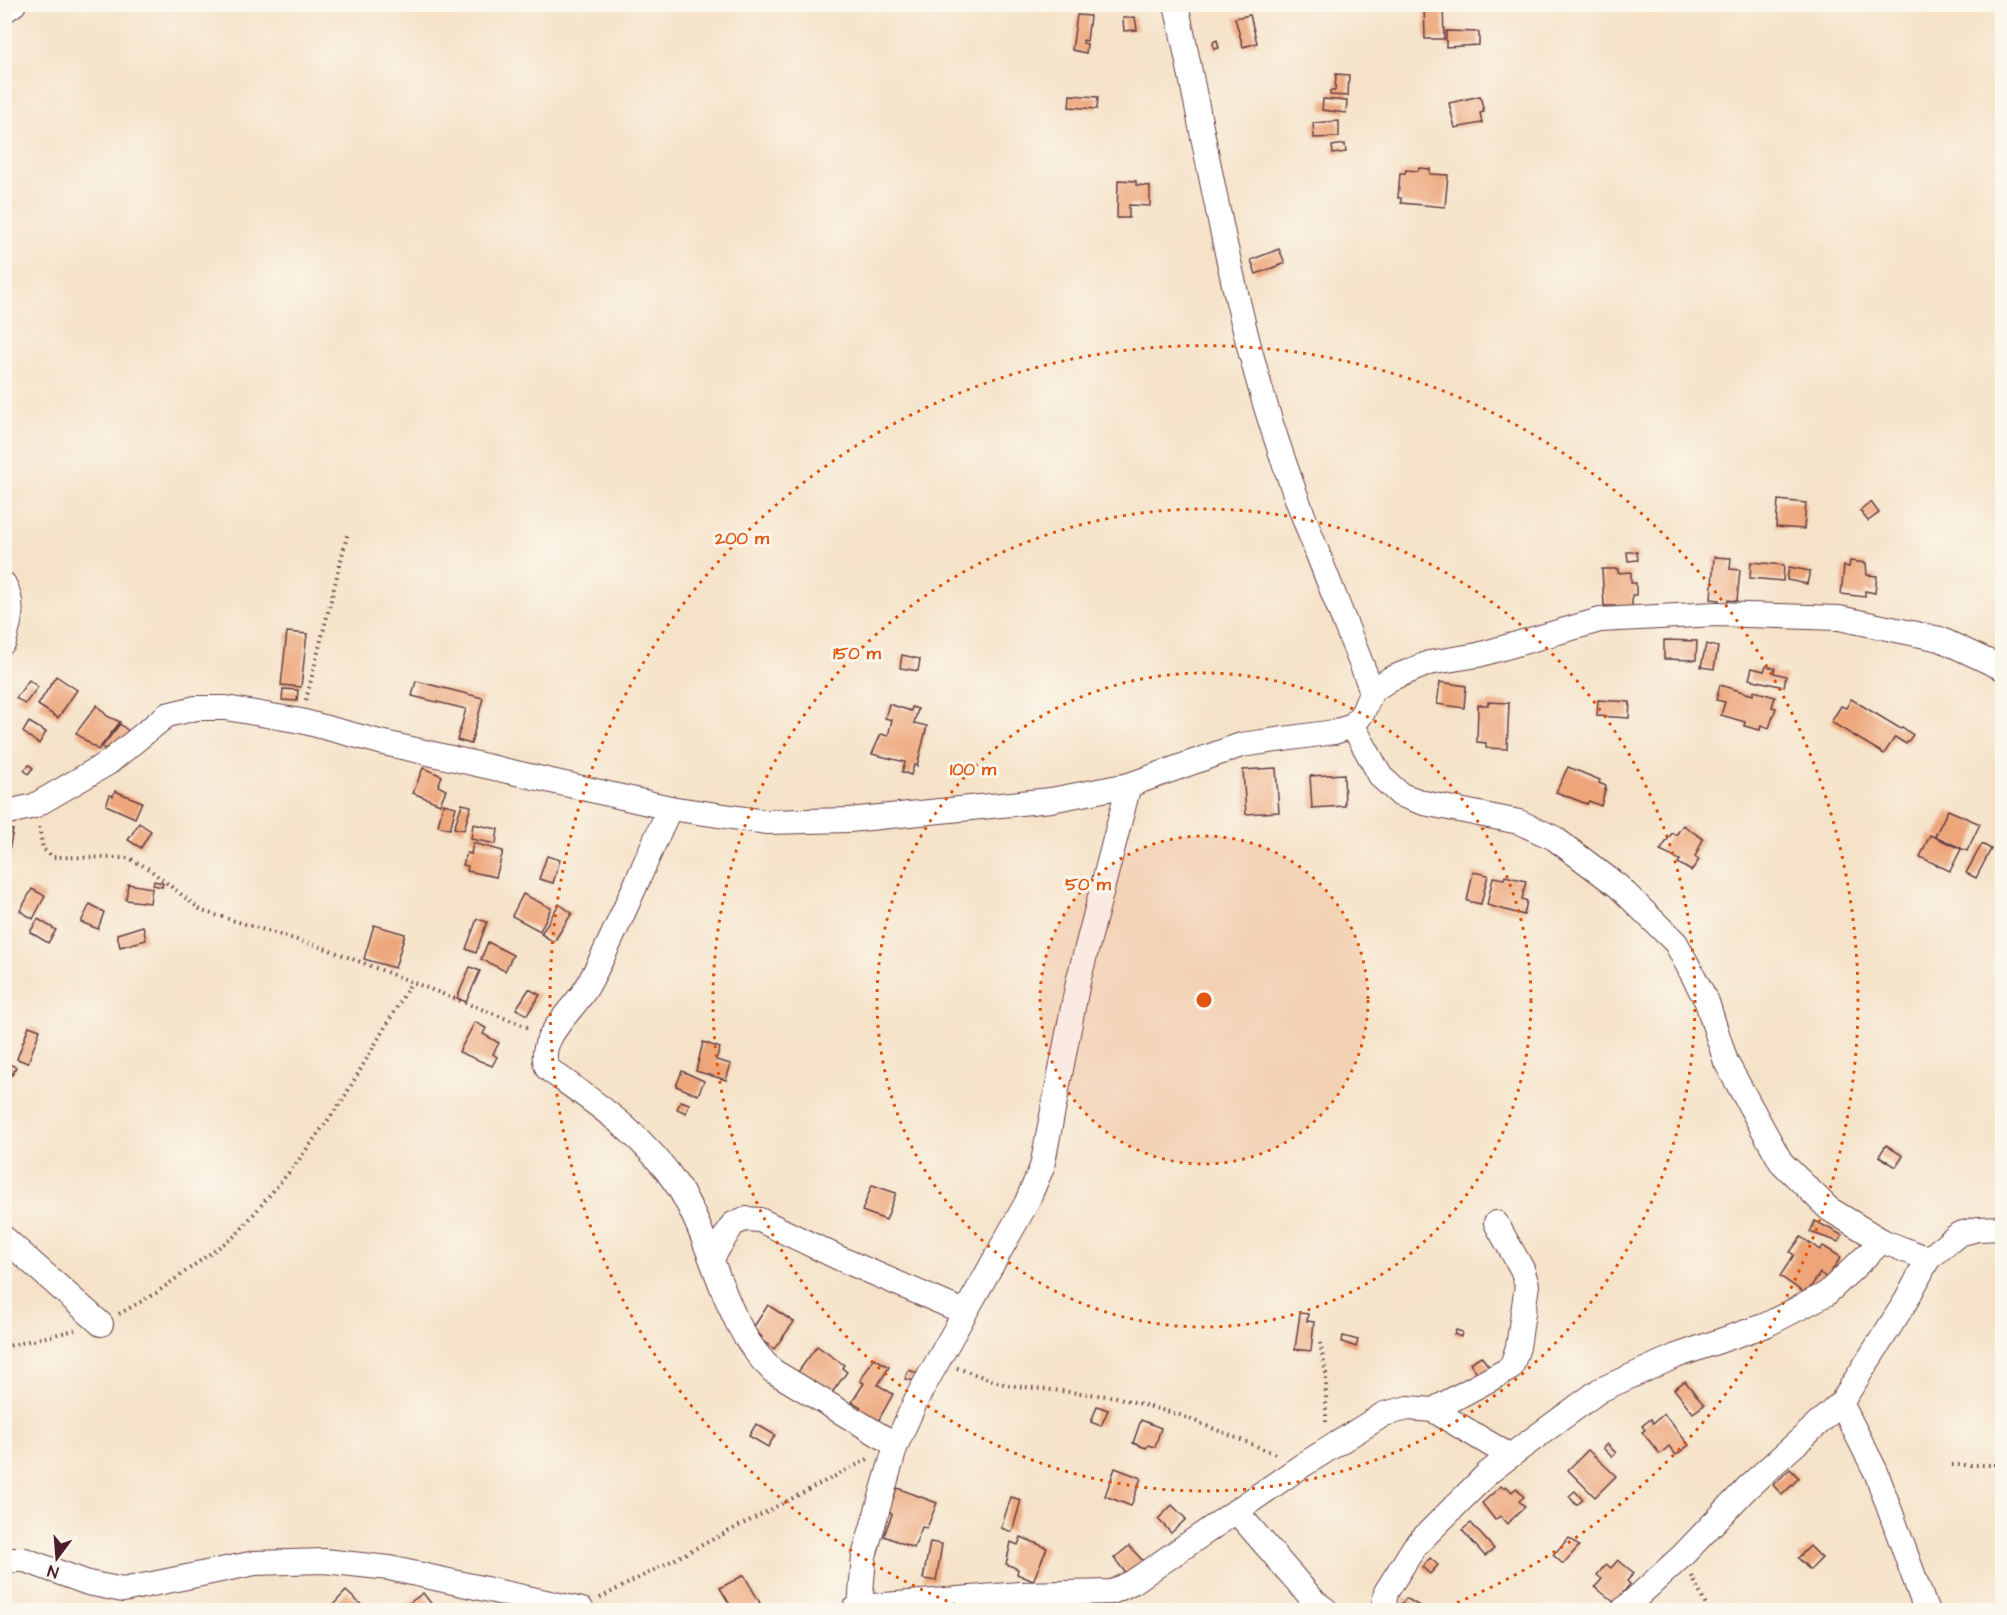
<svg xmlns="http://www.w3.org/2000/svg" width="2007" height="1615" font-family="'Architects Daughter',sans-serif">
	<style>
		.building { fill: #eda579 }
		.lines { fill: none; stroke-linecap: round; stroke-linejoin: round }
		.minor-casing { stroke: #643c43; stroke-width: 26 }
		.path { stroke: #643c43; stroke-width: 4; stroke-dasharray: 1.5 4.5; stroke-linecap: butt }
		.minor { stroke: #fff; stroke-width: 24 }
		.ring { fill: none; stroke: #e0560e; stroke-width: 3; stroke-dasharray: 3 6 }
		.centre { fill: #e0560e; stroke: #fbf7ec; stroke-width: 3 }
		.ring-label { font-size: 18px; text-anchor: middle; font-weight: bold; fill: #e0560e; stroke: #fbf7ec; stroke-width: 6; stroke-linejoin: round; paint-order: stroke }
	</style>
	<rect width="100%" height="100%" fill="#fbf7ec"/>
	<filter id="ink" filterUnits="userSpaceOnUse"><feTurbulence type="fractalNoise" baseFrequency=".0167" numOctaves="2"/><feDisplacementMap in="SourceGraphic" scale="12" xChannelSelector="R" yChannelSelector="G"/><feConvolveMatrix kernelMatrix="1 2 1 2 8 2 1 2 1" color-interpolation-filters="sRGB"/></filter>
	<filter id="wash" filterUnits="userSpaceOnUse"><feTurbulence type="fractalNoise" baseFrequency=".008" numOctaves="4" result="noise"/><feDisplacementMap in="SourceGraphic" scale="24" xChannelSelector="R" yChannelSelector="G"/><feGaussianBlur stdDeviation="1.35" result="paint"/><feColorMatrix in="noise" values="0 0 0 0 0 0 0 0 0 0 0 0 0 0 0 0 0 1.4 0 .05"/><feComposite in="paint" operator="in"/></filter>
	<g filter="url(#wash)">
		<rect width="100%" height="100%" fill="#f5e2c8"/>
		<g id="blocks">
			<g class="building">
				<polygon points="1424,4 1443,4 1444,39 1425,39"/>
				<polygon points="1077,15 1090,16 1087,41 1083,40 1083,43 1087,44 1086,53 1072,50"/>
				<polygon points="1250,15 1257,43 1243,47 1235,18"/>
				<polygon points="1135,17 1137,30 1124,31 1123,18"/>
				<polygon points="1446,31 1479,32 1479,45 1446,47"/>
				<polygon points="1217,40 1219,48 1214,49 1213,42"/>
				<polygon points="1336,74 1349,75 1348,96 1330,95 1330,91 1335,91"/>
				<polygon points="1070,95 1098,97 1097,109 1069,107"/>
				<polygon points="1480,96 1484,112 1480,113 1482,123 1455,128 1449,103"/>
				<polygon points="1323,99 1347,101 1346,113 1322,110"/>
				<polygon points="1339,121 1339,137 1314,138 1313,123"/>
				<polygon points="1345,144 1346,152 1333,154 1332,146"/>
				<polygon points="1419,168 1430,169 1430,174 1448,175 1445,207 1401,203 1401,198 1398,198 1400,173 1405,173 1406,170 1418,171"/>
				<polygon points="1118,180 1136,181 1136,185 1150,186 1150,206 1129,205 1129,218 1117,218"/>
				<polygon points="1279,249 1285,263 1256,274 1251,260"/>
				<polygon points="1778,500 1806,503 1804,529 1776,527"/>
				<polygon points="1871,502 1879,513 1868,521 1860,511"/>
				<polygon points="1627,552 1637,552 1638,560 1628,561"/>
				<polygon points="1714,557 1731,558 1730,569 1740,570 1737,601 1728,600 1728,605 1719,605 1719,600 1711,599"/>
				<polygon points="1850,561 1866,563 1867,575 1877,576 1875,593 1865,591 1865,597 1841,594 1844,566 1849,567"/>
				<polygon points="1751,562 1784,565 1783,581 1750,578"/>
				<polygon points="1789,567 1810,571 1807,584 1787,580"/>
				<polygon points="1602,569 1618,569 1618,573 1631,572 1631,583 1636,583 1636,595 1632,595 1632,610 1615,611 1615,606 1604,606"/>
				<polygon points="287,632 307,634 301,687 281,685"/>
				<polygon points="1664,640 1697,641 1696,660 1664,659"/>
				<polygon points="1706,644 1718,647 1714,669 1701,667"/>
				<polygon points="902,655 920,659 918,671 900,668"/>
				<polygon points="1766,666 1775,668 1774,673 1786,676 1784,687 1749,679 1752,668 1764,671"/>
				<polygon points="56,676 77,690 58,718 38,705"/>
				<polygon points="29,680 38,687 25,704 16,698"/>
				<polygon points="416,681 483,698 471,744 457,740 466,709 412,696"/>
				<polygon points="1440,682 1466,686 1464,708 1437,704"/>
				<polygon points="1720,685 1753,695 1754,691 1775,697 1772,707 1776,708 1769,728 1761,725 1760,730 1744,726 1745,722 1721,715 1725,702 1716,700"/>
				<polygon points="283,689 298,690 297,701 282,700"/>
				<polygon points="1851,699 1901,729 1902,727 1913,735 1906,744 1895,737 1884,754 1831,722 1841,706 1846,708"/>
				<polygon points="1598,700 1630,702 1629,718 1597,716"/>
				<polygon points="1488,702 1509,703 1507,749 1486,748 1486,743 1477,742 1478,705 1488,705"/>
				<polygon points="889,704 911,711 912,707 918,709 914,723 927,726 917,766 914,765 911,775 902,772 905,762 872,754 881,734 888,736 892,720 885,718"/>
				<polygon points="97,705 107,716 120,722 98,750 76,733"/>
				<polygon points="29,722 46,732 39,744 23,732"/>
				<polygon points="120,724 131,733 113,756 102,747"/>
				<polygon points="29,765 33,768 28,774 24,770"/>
				<polygon points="1568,767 1600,780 1599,783 1606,786 1601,806 1589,801 1587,804 1556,792"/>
				<polygon points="423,768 442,776 438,786 446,790 440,804 413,793"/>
				<polygon points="1276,768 1279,812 1246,814 1243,770"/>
				<polygon points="1344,774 1345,806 1312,808 1310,776"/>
				<polygon points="115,791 142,802 135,818 106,805 110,795 113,796"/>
				<polygon points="443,804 456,807 450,829 438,826"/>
				<polygon points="462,804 471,806 464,830 454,828"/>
				<polygon points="1948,810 1980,824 1967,851 1935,836"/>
				<polygon points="139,823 151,831 141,848 128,840"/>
				<polygon points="473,824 498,829 496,844 471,839"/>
				<polygon points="1683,825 1703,839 1695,857 1699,860 1691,871 1678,863 1680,860 1660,851 1672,833 1676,835"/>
				<polygon points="4,829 13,830 8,856 4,855"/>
				<polygon points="1930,835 1961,849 1950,871 1920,857"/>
				<polygon points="473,843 503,851 496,877 467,871 468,866 463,865 467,853 471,854"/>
				<polygon points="1982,844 1991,849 1976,878 1966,873"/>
				<polygon points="547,856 560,860 553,883 539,879"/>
				<polygon points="1473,872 1488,875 1481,904 1467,901"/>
				<polygon points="1505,876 1526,881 1522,899 1527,901 1524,915 1487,905 1493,877 1504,879"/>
				<polygon points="154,881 163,883 162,887 153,885"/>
				<polygon points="128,884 152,888 150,903 126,900"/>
				<polygon points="32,889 45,896 33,919 20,911"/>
				<polygon points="523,894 551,908 540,931 512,916"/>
				<polygon points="90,904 104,912 98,929 81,922"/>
				<polygon points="559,904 572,913 554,942 541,934"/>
				<polygon points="38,919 56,930 48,943 30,932"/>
				<polygon points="477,919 487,922 476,953 466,949"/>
				<polygon points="374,925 405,934 395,968 364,959"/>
				<polygon points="143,926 146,940 120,947 117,934"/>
				<polygon points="488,942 513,955 505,971 481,959"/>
				<polygon points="470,967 480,971 466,1002 457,998"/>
				<polygon points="529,989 540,995 527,1015 516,1009"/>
				<polygon points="475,1022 486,1028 483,1034 499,1043 493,1054 497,1057 492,1066 459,1052"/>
				<polygon points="29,1026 40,1030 28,1063 17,1059"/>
				<polygon points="703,1042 720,1048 716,1060 731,1064 726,1080 696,1071"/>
				<polygon points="4,1062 16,1067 12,1075 4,1071"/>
				<polygon points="682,1071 704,1081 698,1095 676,1086"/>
				<polygon points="681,1101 689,1104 686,1113 677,1109"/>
				<polygon points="1886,1145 1903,1156 1896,1167 1879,1156"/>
				<polygon points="872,1185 896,1193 886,1220 862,1211"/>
				<polygon points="1815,1221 1842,1235 1839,1242 1810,1232"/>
				<polygon points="1801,1237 1820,1250 1823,1246 1841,1257 1827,1278 1820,1273 1806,1294 1780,1276 1794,1255 1790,1252"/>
				<polygon points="768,1305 794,1322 774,1349 760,1339 762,1337 753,1328"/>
				<polygon points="1300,1313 1308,1314 1307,1321 1314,1322 1311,1351 1295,1349"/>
				<polygon points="1456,1330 1462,1332 1461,1337 1454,1334"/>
				<polygon points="1343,1336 1358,1340 1356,1347 1342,1342"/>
				<polygon points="817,1346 844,1365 842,1368 847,1372 831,1394 795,1376"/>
				<polygon points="1481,1356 1490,1368 1479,1375 1470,1363"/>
				<polygon points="874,1358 889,1367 878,1385 893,1394 877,1423 858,1412 861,1407 852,1402 864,1383 860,1381"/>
				<polygon points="909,1370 923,1376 920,1382 905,1379"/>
				<polygon points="1685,1381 1704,1405 1693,1413 1674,1389"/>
				<polygon points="1097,1406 1108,1410 1101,1426 1091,1422"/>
				<polygon points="1664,1414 1689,1445 1676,1455 1669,1446 1660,1454 1642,1432 1645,1430 1642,1426 1651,1419 1653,1423"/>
				<polygon points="1141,1420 1161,1428 1155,1447 1148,1445 1146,1448 1133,1443"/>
				<polygon points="756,1424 775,1435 768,1447 749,1436"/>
				<polygon points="1607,1444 1616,1453 1612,1457 1603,1448"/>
				<polygon points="1588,1450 1616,1476 1595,1497 1568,1470"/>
				<polygon points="1115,1468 1141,1478 1131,1506 1105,1496"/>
				<polygon points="1790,1469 1799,1478 1782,1495 1773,1485"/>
				<polygon points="1501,1486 1503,1488 1506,1486 1512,1492 1516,1488 1524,1497 1519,1501 1525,1507 1507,1524 1500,1516 1495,1520 1482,1503"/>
				<polygon points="897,1488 937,1503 927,1528 922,1527 914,1548 884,1536 892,1514 888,1512"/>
				<polygon points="1575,1491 1583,1500 1576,1505 1569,1496"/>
				<polygon points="1011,1497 1021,1500 1012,1532 1001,1528"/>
				<polygon points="1172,1505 1186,1519 1171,1533 1158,1519"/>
				<polygon points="1471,1523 1494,1549 1485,1556 1462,1530"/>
				<polygon points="1021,1537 1047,1548 1033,1581 1017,1574 1018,1569 1006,1564 1011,1542 1018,1545"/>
				<polygon points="1569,1538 1579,1546 1563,1564 1553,1555"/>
				<polygon points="930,1542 942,1544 936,1581 923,1579"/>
				<polygon points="1129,1546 1145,1563 1128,1576 1114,1558"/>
				<polygon points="1810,1546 1822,1558 1810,1570 1798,1558"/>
				<polygon points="1430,1558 1438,1565 1430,1574 1422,1567"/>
				<polygon points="1618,1560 1634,1573 1627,1581 1630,1584 1615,1603 1595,1587 1602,1579 1597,1575 1606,1564 1611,1568"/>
				<polygon points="744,1575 760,1603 746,1610 733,1610 720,1588"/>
				<polygon points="346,1591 367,1610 334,1610 331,1607"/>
				<polygon points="423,1593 436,1610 400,1610"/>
				<polygon points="1406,1598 1426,1610 1390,1610 1395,1604 1400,1607"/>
			</g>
		</g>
	</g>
	<g filter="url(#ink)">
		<use href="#blocks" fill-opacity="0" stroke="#643c43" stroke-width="1.5"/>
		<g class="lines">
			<defs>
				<g id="minor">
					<path d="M 1176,4 C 1203,130 1224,257 1258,380 C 1288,486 1332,589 1372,691"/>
					<polyline points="4,11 14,4"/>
					<path d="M 4,584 C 15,604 10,621 4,642"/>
					<polyline points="1353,726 1381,777 1401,795 1424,803 1519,822 1554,838 1618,886 1676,943 1707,1002 1726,1062 1781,1162 1829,1209 1882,1241 1928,1259"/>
					<path d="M 670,808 C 642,867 618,931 587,987 C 574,1010 533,1041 548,1069 C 595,1103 644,1135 677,1185 C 715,1243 722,1325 773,1371 L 896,1445"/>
					<polyline points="4,813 34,806 108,763 167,715 196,708 226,708 301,721 380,742 670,808 766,822 849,820 1051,800 1129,785 1241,745 1334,732 1353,726 1363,712 1372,691 1390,679 1429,663 1478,655 1600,620 1716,614 1839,618 1940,639 2002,668"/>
					<polyline points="4,1238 101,1324"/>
					<polyline points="712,1258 733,1224 745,1219 760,1220 841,1259 964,1312"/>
					<polyline points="1841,1403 1876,1472 1926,1610"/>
					<polyline points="1433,1410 1510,1456"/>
					<polyline points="1236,1511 1315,1602 1326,1610"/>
					<polyline points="4,1560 25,1560 88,1583 123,1590 255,1563 324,1561 389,1568 582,1610"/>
					<polyline points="860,1607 864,1556 896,1445 917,1398 1026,1204 1042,1167 1078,982 1129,785"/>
					<polyline points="854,1610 860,1607 1020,1594 1112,1592 1133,1582 1303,1465 1384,1414 1408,1408 1433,1410 1511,1368 1518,1347 1527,1285 1522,1269 1496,1223"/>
					<polyline points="1383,1610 1386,1592 1415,1546 1488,1473 1510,1456 1600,1390 1676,1356 1766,1325 1826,1294 1882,1241"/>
					<polyline points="1623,1610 1683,1555 1748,1487 1841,1403 1906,1301 1928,1259 1959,1234 1978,1229 2002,1228"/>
				</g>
			</defs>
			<use href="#minor" class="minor-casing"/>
			<g class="path">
				<polyline points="306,700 348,532"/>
				<polyline points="39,827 43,849 53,857 129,858 149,869 202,911 327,949 530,1028"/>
				<polyline points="119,1314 156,1293 237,1234 295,1165 342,1101 411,983"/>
				<polyline points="1320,1343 1326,1373 1326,1425"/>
				<polyline points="4,1347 75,1330"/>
				<polyline points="957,1368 1006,1385 1116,1397 1180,1415 1278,1455"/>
				<polyline points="1952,1465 2002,1465"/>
				<polyline points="1692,1576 1708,1610"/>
				<polyline points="600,1598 868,1459"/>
			</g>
			<use href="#minor" class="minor"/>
		</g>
	</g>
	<circle cx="1204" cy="1000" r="164" fill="#e0560e" fill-opacity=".12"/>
	<g class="ring">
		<circle cx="1204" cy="1000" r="164"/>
		<circle cx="1204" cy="1000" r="327"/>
		<circle cx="1204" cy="1000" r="491"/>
		<path d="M964 1608A654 654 0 1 1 1444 1608"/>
	</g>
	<circle cx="1204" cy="1000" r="9" class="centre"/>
	<g class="ring-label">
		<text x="742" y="544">200 m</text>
		<text x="857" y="659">150 m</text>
		<text x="973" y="775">100 m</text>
		<text x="1088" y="890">50 m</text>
	</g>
	<rect width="2007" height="1615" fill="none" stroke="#fbf7ec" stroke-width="24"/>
	<g transform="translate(57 1558) rotate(196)" stroke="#fbf7ec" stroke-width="4.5" paint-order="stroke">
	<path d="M0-4.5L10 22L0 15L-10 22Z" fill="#4a1f2b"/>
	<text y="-9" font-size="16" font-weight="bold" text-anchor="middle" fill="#4a1f2b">N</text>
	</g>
</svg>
